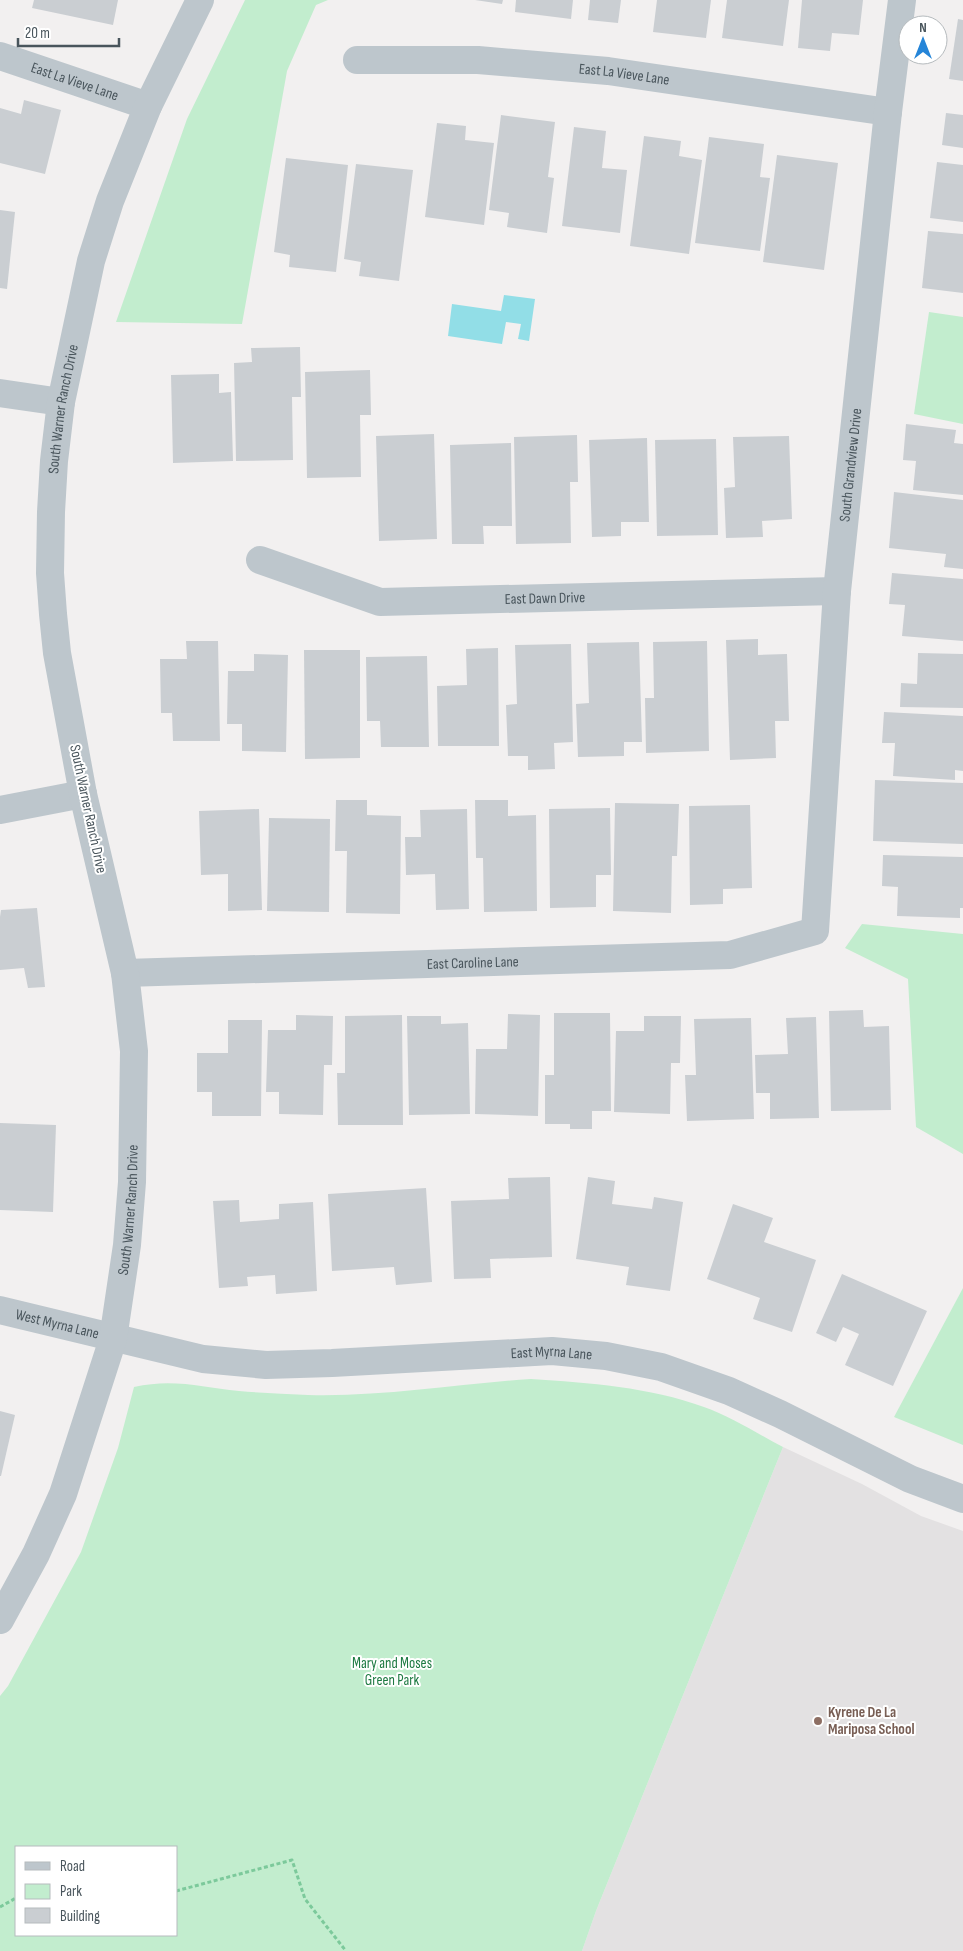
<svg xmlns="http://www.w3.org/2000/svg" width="963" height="1951" font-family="'Sofia Sans Condensed',sans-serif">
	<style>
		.education { fill: #e3e1e2 }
		.green { fill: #c2edce; fill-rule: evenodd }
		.water { fill: #92dee7 }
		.building { fill: #caced2 }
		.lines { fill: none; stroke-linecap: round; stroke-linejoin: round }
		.path { stroke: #7cc99b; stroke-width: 3; stroke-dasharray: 4 2.5; stroke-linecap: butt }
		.minor { stroke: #bdc6cc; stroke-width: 28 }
		.education-dot { fill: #8d6e63; stroke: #fff; stroke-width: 2 }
		.labels { text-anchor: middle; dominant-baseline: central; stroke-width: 4; stroke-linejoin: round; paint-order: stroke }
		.street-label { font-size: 15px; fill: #49555c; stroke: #fff }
		.park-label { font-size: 15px; fill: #1d7a42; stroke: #fff }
		.education-label { font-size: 15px; font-weight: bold; fill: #785e54; stroke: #fff; text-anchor: start }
	</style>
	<rect width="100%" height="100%" fill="#f2f0f0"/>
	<polygon class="education" points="783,1447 862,1484 921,1516 963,1531 963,1951 582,1951 596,1911"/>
	<g class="green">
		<polygon points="245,0 328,0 316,5 287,71 242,324 116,322 187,119"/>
		<polygon points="929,312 963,317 963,424 914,414"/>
		<polygon points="862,924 963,934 963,1154 916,1127 908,979 845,948"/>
		<polygon points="963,1288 963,1445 894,1417"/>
		<path d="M 531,1379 C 590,1383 649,1387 704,1407 C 730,1416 758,1434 783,1447 L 596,1911 L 582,1951 L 0,1951 L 0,1696 L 8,1686 L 81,1552 L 118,1448 L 134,1387 C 172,1378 202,1387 239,1391 C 262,1393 285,1394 308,1395 C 383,1397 456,1384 531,1379 ZM 176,1847 L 176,1935 L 16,1935 L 16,1847 Z"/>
	</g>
	<polygon class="water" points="504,295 535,299 529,341 518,339 521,324 506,322 502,344 448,336 452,304 501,311"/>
	<g class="building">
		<polygon points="34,0 118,0 113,25 32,8"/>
		<polygon points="475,0 503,0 502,4"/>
		<polygon points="516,0 573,0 571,19 515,12"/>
		<polygon points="590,0 621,0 618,23 588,20"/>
		<polygon points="657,0 711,0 706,38 653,32"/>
		<polygon points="727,0 789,0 783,46 722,38"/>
		<polygon points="802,0 863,0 859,35 832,33 830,51 798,48"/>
		<polygon points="958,19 963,20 963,81 949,79"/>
		<polygon points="24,100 61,110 45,174 0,163 0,108 21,114"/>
		<polygon points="946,113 963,115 963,148 942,145"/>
		<polygon points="501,115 555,122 548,177 554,178 547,233 507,227 509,213 489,210"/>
		<polygon points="437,123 466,126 465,140 494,143 484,225 425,217"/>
		<polygon points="574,127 606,131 602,168 627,170 620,233 562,226"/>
		<polygon points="644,136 681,141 679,156 702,160 689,254 630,246"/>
		<polygon points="709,137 764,144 760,177 770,178 760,251 695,243"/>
		<polygon points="777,155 838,163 824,270 763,262"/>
		<polygon points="286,158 348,165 336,272 289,267 290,255 274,252"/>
		<polygon points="937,162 963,165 963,222 930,218"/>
		<polygon points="356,164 413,170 399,281 359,276 361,262 344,259"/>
		<polygon points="0,210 15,212 7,289 0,288"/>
		<polygon points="928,231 963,234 963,293 922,288"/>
		<polygon points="300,347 301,397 292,397 293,460 236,461 234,363 252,362 251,348"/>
		<polygon points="370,370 371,415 360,415 361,477 307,478 305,372"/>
		<polygon points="219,374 219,393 231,392 233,461 173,463 171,375"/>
		<polygon points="906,424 956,430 954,443 963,444 963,495 913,490 916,461 903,460"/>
		<polygon points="434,434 437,539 379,541 376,436"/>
		<polygon points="577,435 578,482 570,482 571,543 516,544 514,437"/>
		<polygon points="789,436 792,519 762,521 763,537 726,538 724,488 735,487 733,437"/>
		<polygon points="647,438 649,522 621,522 621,536 592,537 589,440"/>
		<polygon points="716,439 718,535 657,536 655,440"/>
		<polygon points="511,443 512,526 483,526 484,544 452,544 450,445"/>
		<polygon points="894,492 963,500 963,569 944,567 946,554 889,548"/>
		<polygon points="892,573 963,579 963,641 902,636 905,605 889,604"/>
		<polygon points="758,639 758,655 787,654 789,721 775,721 776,758 730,760 726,640"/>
		<polygon points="186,641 218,641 220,741 173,741 172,713 161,713 160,659 187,659"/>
		<polygon points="707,641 709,751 646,753 645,698 654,698 653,642"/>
		<polygon points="639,642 642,742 624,742 624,756 578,757 576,704 589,703 587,643"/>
		<polygon points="571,644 573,742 554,743 555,769 528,770 528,756 508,756 506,705 517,704 515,645"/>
		<polygon points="498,648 499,746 438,746 437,686 467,685 466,649"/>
		<polygon points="304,650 360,650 360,758 305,759"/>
		<polygon points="918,653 963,654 963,708 900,707 901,683 917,684"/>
		<polygon points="254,654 288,655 286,752 242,751 242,724 227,724 228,671 254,671"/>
		<polygon points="427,656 429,747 381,747 380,721 367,721 366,657"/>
		<polygon points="884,712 963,716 963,771 955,770 955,780 893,776 895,743 882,743"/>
		<polygon points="875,780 963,783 963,844 873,841"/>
		<polygon points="336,800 367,800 367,815 401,816 400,914 346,913 347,851 335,851"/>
		<polygon points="475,800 508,800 508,816 536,815 537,911 484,912 483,858 476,858"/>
		<polygon points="615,803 679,804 677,856 672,856 671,913 613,911"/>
		<polygon points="750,805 752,888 723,889 723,904 690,905 689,806"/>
		<polygon points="610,808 611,875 596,875 596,907 550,908 549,809"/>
		<polygon points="259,809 262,910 228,911 228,874 201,875 199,811"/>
		<polygon points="467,809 469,909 436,910 435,874 406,875 405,837 421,837 420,810"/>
		<polygon points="269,818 330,819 329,912 267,911"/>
		<polygon points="883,855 963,857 963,908 960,908 960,918 897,916 898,887 882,886"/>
		<polygon points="37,908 45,987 28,988 24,968 0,970 0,917 1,910"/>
		<polygon points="863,1010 864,1027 889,1026 891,1110 831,1111 829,1011"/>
		<polygon points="554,1013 610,1013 611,1111 592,1111 592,1129 570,1129 570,1124 545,1124 545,1075 554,1075"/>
		<polygon points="508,1014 540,1015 538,1116 475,1114 476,1049 507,1049"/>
		<polygon points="296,1015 333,1016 332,1065 324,1065 323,1115 279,1114 279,1092 266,1092 268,1030 296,1030"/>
		<polygon points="402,1015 403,1125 338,1125 337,1073 345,1073 345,1016"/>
		<polygon points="407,1016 441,1016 441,1024 468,1023 470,1114 409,1115"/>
		<polygon points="644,1016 681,1016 680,1063 671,1063 670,1114 614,1112 616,1031 644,1031"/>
		<polygon points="816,1017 819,1118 770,1119 770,1093 756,1093 755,1055 788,1054 786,1018"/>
		<polygon points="751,1018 754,1119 687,1121 685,1075 696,1075 694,1019"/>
		<polygon points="228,1020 262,1020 261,1116 212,1116 212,1092 197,1092 197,1053 228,1053"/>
		<polygon points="0,1123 56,1125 53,1212 0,1210"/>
		<polygon points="550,1177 552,1257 490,1259 491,1278 454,1279 451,1201 509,1199 508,1178"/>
		<polygon points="588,1177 615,1181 612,1204 652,1209 654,1197 683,1202 670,1291 626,1285 629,1267 576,1259"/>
		<polygon points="426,1188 432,1282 396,1285 394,1267 332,1271 328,1194"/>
		<polygon points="239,1200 240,1222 279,1219 279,1204 313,1202 317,1291 276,1294 275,1275 247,1277 248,1286 219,1288 213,1201"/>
		<polygon points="733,1204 773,1218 764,1242 816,1260 792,1332 753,1319 760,1298 707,1279"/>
		<polygon points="842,1274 927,1311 893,1386 845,1365 859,1334 843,1327 836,1342 816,1333"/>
		<polygon points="0,1411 15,1415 1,1476 0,1476"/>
	</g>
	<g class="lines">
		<g class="path">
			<polyline points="176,1891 292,1860 305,1899 346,1951"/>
			<polyline points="0,1907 16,1898"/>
		</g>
		<g class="minor">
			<path id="s1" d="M 0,56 L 148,106"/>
			<path id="s2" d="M 357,60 L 478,60 L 608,71 L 888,112"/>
			<polyline points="0,393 61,402"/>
			<path id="s3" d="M 260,560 L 380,602 L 837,591"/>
			<polyline points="0,810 83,794"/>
			<path id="s4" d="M 125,973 L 730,955 L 815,931 L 837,591 L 888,112 L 902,0"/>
			<path id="s5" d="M 0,1310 L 203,1359 L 266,1365 L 332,1363 L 552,1351 L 606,1356 L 661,1367 L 729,1391 L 780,1414 L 910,1479 L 963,1499"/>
			<path id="s6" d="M 0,1620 L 36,1554 L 63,1494 L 113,1339 L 127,1245 L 132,1182 L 134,1051 L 125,973 L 83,794 L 57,653 L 53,614 L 50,573 L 51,512 L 54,461 L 61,402 L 91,261 L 110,201 L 148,106 L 200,0"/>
		</g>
	</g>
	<circle class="education-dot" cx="818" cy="1721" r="5"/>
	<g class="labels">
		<g class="street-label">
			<text stroke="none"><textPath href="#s2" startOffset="268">East La Vieve Lane</textPath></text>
			<text stroke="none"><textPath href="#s1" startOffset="79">East La Vieve Lane</textPath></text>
			<text stroke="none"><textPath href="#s6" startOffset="1244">South Warner Ranch Drive</textPath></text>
			<text stroke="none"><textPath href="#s4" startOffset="1161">South Grandview Drive</textPath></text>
			<text stroke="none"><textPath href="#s3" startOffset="292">East Dawn Drive</textPath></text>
			<text transform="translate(88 809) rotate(78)">South Warner Ranch Drive</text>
			<text stroke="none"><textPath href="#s4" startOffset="348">East Caroline Lane</textPath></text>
			<text stroke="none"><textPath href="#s6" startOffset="434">South Warner Ranch Drive</textPath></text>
			<text stroke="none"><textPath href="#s5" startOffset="59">West Myrna Lane</textPath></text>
			<text stroke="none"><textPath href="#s5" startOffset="558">East Myrna Lane</textPath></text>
		</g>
		<g class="park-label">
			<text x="392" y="1663">Mary and Moses<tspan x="392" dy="17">Green Park</tspan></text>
		</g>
		<g class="education-label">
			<text x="828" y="1712">Kyrene De La<tspan x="828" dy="17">Mariposa School</tspan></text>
		</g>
	</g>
	<rect x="15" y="1846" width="162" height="90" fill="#ffffff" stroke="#b6bbbe"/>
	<rect x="25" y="1862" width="25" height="8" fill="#bdc6cc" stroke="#b6bbbe"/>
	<text x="60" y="1871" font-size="15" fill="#49555c">Road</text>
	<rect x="25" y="1884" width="25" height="15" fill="#c2edce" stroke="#b6bbbe"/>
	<text x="60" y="1896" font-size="15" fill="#49555c">Park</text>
	<rect x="25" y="1908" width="25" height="15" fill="#caced2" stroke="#b6bbbe"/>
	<text x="60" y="1921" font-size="15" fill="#49555c">Building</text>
	<g transform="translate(923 40)"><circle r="24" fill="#ffffff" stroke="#b6bbbe"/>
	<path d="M0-4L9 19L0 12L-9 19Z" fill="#2585d8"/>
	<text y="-8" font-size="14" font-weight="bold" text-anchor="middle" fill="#49555c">N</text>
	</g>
	<path d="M18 38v8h101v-8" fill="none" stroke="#49555c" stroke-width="2.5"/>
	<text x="25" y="38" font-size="15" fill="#49555c" stroke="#ffffff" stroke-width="4" paint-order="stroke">20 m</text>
</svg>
